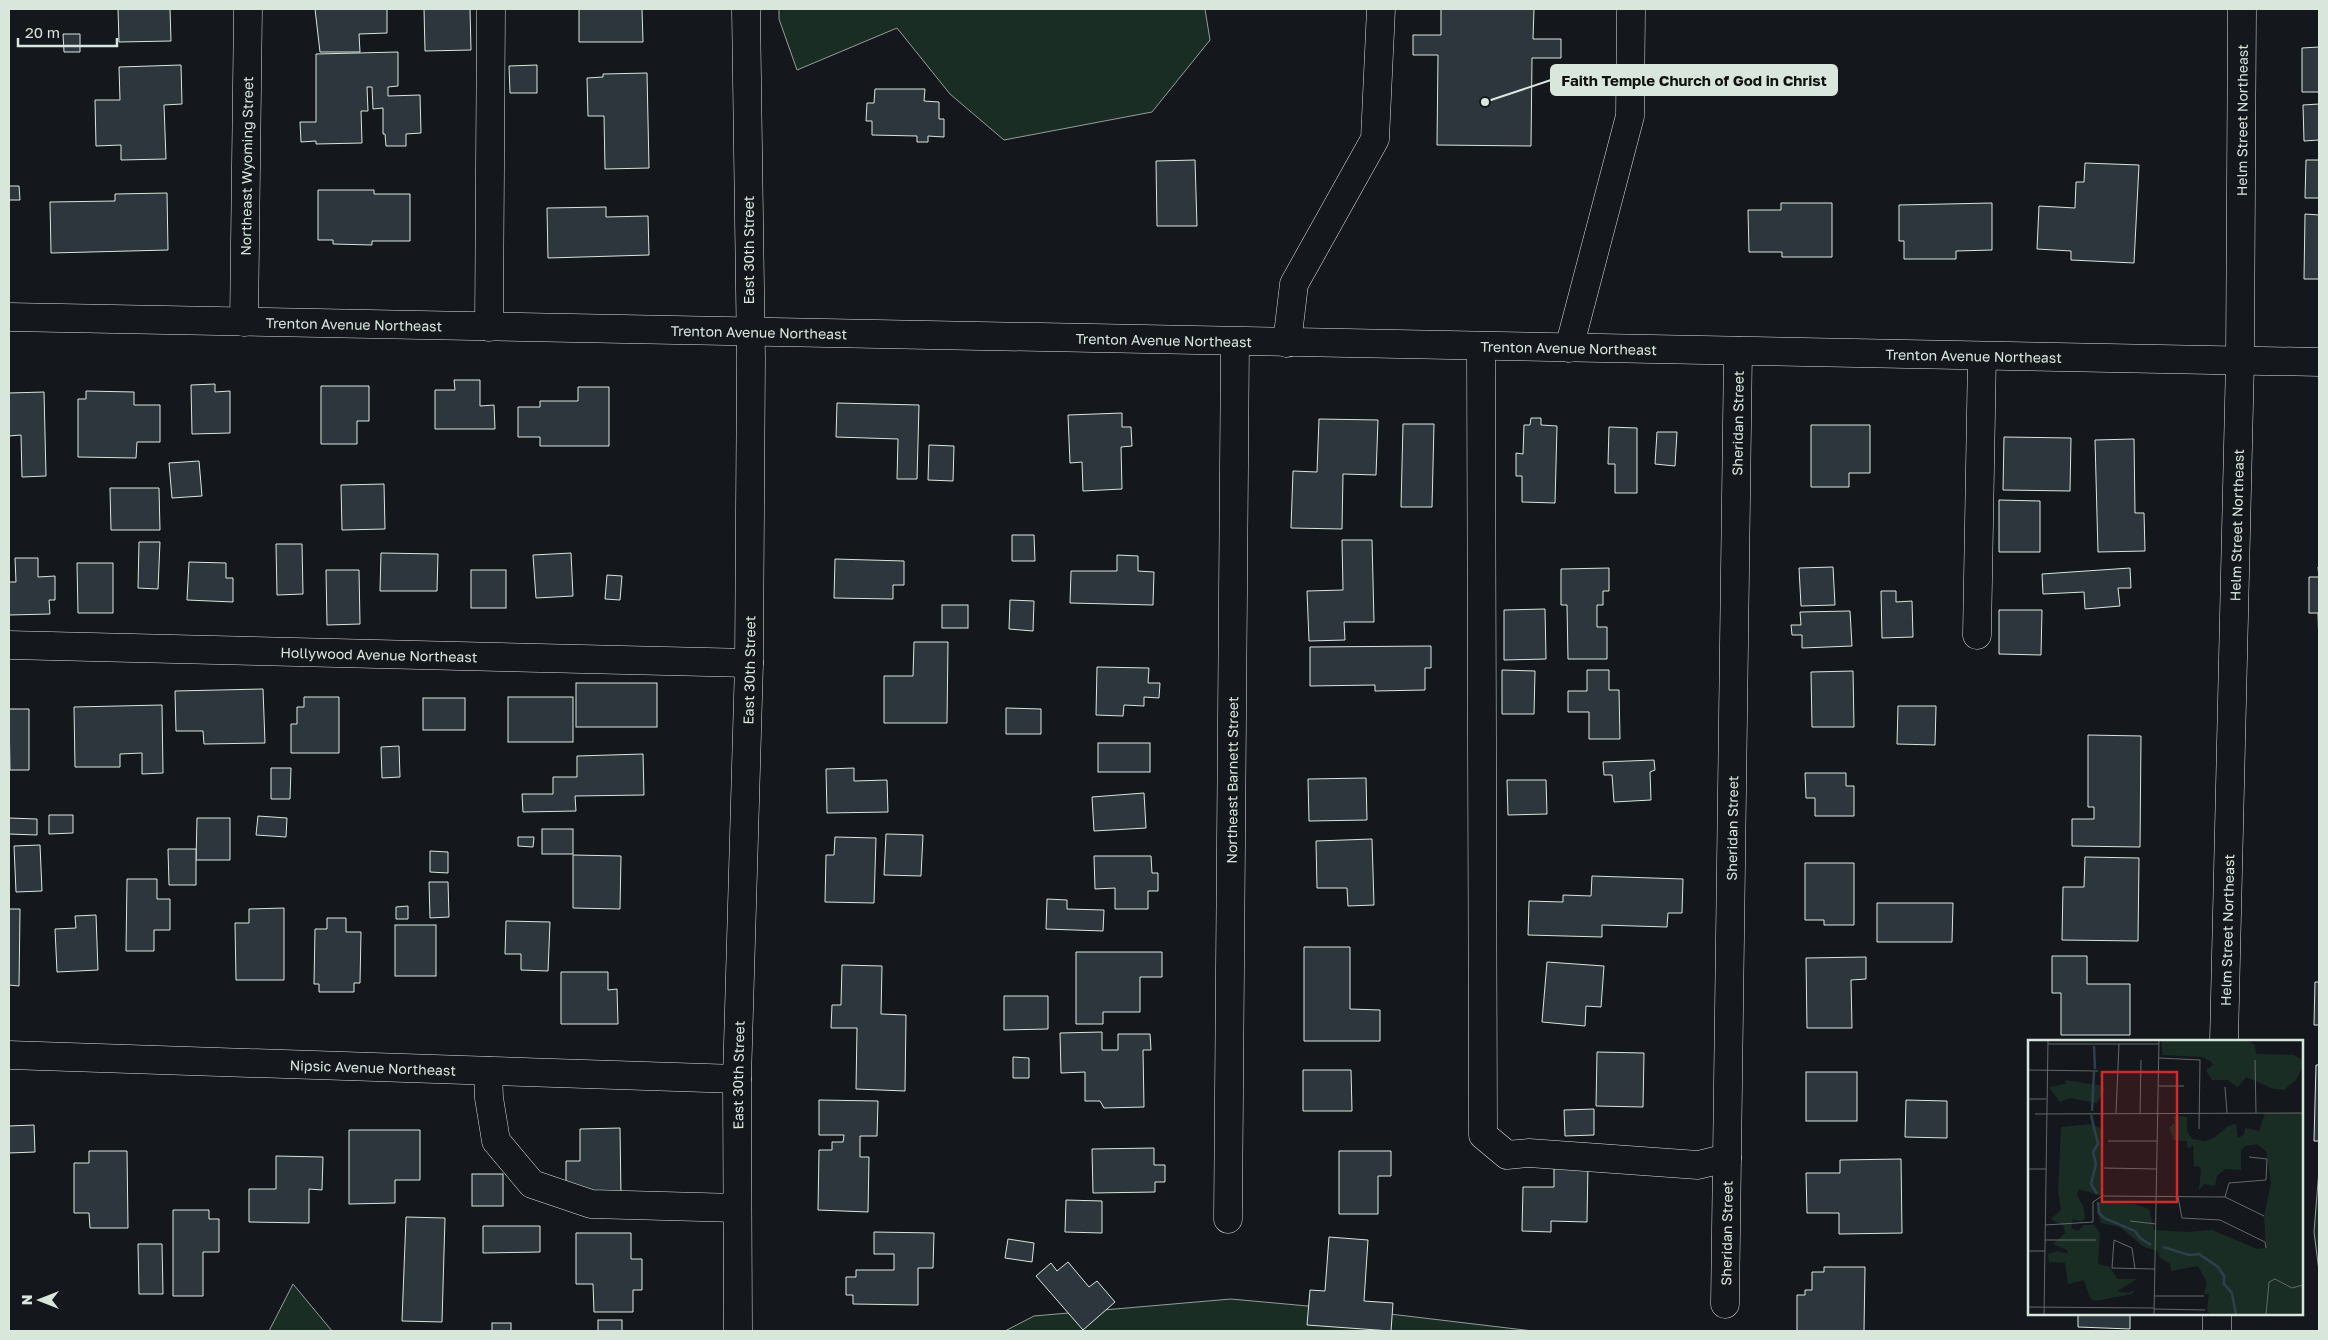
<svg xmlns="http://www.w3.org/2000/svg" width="2328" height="1340" font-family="'Golos Text',sans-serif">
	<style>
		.green { fill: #1a2d24; stroke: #939e99 }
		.building { fill: #2c363c; stroke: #d8e6dc }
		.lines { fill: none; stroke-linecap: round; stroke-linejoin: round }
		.minor-casing { stroke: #d8e6dc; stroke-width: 29 }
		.major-casing { stroke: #d8e6dc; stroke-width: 29 }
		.minor { stroke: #14181c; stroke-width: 28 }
		.major { stroke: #14181c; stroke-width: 28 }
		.labels { text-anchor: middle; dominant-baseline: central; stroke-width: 4; stroke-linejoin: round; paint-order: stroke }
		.street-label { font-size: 14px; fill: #d8e6dc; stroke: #14181c }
		.inset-river { fill: none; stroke: #2f3f4d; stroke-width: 2.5 }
		.inset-road { fill: none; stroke: #626a69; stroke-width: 1 }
		.view { fill: #d62828; fill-opacity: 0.15; stroke: #d62828; stroke-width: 2.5 }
		.inset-edge { fill: none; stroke: #d8e6dc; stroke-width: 2.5 }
		.leader { fill: none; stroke: #d8e6dc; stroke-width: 2 }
		.callout-dot { fill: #d8e6dc; stroke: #14181c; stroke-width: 2 }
		.callout { fill: #d8e6dc; stroke: #d8e6dc; stroke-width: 2 }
		.callout-label { font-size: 15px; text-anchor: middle; font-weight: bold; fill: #111 }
	</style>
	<rect width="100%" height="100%" fill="#14181c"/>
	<g class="green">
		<polygon points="779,9 1205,9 1210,40 1152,112 1004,140 950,94 897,28 797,70 779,19"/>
		<polygon points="2319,1170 2319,1271 2314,1232"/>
		<polygon points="293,1284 332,1331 269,1331"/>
		<polygon points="1231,1299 1373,1312 1533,1331 1005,1331 1034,1316"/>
	</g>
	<g class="building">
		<polygon points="118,9 170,9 171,41 119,42"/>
		<polygon points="315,9 387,9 387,33 359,34 360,52 320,52"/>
		<polygon points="424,9 470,9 471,50 425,51"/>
		<polygon points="579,9 642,9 643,42 579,42"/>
		<polygon points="1441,9 1534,9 1533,39 1561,39 1561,58 1532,58 1531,146 1437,145 1438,55 1413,55 1413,35 1441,35"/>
		<polygon points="63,34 80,34 80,52 64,52"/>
		<polygon points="2319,47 2319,92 2302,92 2302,48"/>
		<polygon points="398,52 398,86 388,87 388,96 420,95 421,133 406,134 406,146 386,146 385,134 383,134 383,108 373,109 372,87 367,87 368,111 361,111 362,143 316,144 316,141 301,142 300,122 316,122 316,54"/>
		<polygon points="181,65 182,104 164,105 166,159 121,160 121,145 96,146 95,100 120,100 119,67"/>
		<polygon points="537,65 537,93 510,93 509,66"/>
		<polygon points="647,73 649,168 605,169 604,116 588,116 587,78 603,77 603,74"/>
		<polygon points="875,89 925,89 924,101 939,102 939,119 944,119 944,137 928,136 928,142 917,142 917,136 872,135 872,121 866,121 867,103 874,103"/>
		<polygon points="2319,104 2319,140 2304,141 2303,105"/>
		<polygon points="1195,160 1197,226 1157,226 1156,161"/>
		<polygon points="2306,160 2319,160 2319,198 2305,198"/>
		<polygon points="2085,163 2139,165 2134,263 2071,260 2071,251 2037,249 2039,206 2075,208 2076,182 2084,182"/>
		<polygon points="9,186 19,186 20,200 9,200"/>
		<polygon points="318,190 374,190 374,194 410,194 410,241 372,241 372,245 333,244 333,240 318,240"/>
		<polygon points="167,193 168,250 51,253 50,202 115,201 115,194"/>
		<polygon points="1781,203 1832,203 1832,257 1782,257 1782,252 1749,252 1748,210 1781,210"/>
		<polygon points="1992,203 1992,250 1956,251 1956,259 1904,259 1904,241 1899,241 1899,205"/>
		<polygon points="606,207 606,217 648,216 649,255 548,258 547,208"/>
		<polygon points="2305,214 2319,215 2319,279 2304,279"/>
		<polygon points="454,380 480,380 480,406 494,405 495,429 435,429 435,390 455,390"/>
		<polygon points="215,384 215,392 230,391 230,433 192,434 191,385"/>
		<polygon points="321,386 369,386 369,421 357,421 357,444 321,444"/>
		<polygon points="578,387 609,387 609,446 540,446 540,437 518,437 518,407 540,407 540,401 578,401"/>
		<polygon points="86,391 134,392 134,405 160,405 160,442 137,442 136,458 78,457 78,399 86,399"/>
		<polygon points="44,392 46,476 22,477 21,435 9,436 9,393"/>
		<polygon points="837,403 919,405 917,479 897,479 898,439 836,437"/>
		<polygon points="1122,413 1122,427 1131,427 1132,446 1121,447 1122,489 1083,491 1082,462 1070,463 1068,415"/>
		<polygon points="1531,418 1541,418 1541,425 1557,426 1555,503 1522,502 1522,476 1516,476 1516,453 1523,454 1524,425 1530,425"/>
		<polygon points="1319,419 1378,420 1376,475 1343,474 1342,529 1291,528 1293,471 1317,472"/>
		<polygon points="1403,424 1434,424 1432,507 1401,507"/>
		<polygon points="1811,425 1870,425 1870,473 1849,473 1849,487 1811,487"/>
		<polygon points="1609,427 1637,428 1637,493 1615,493 1615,464 1608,464"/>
		<polygon points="1657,432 1677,432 1675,466 1655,464"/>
		<polygon points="2004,437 2071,438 2070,491 2003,490"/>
		<polygon points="2134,439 2135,513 2144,513 2145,551 2098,552 2095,440"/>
		<polygon points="929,445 954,446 953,481 928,480"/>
		<polygon points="199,461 202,496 172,498 169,463"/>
		<polygon points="384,484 385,529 342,530 341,485"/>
		<polygon points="110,488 159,488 160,530 111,530"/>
		<polygon points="1999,500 2040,501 2040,552 1999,552"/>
		<polygon points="1012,535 1034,535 1035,561 1012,561"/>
		<polygon points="1342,540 1372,540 1374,622 1344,622 1345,640 1309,641 1307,591 1343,590"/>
		<polygon points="139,542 160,542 158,589 138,588"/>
		<polygon points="276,544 302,544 303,594 277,595"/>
		<polygon points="381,553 438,554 437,591 380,591"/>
		<polygon points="571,553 573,596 536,598 533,555"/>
		<polygon points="1117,555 1138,556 1138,571 1154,572 1153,605 1070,603 1071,571 1117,571"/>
		<polygon points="15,558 38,558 38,577 55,576 55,600 49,600 50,614 9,615 9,582 16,582"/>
		<polygon points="835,559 904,561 904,585 893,585 893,599 834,598"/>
		<polygon points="189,562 226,563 226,578 233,578 233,602 187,600"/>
		<polygon points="77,563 113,563 113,613 78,613"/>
		<polygon points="1833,567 1835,605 1801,606 1799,568"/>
		<polygon points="2318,567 2319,567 2319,648 2318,613 2309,613 2309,577 2319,577"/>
		<polygon points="1609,568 1609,591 1603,591 1603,605 1597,605 1597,627 1607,627 1607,659 1568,659 1567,605 1561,605 1561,569"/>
		<polygon points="2130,568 2131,588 2118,588 2120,606 2085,609 2084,592 2043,594 2042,574"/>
		<polygon points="326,570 359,570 360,624 327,625"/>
		<rect x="471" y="570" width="35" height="38"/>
		<polygon points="607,575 622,576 620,600 605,599"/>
		<polygon points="1881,591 1896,591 1896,602 1912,601 1913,637 1882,638"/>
		<polygon points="1010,600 1034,601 1033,631 1009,629"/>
		<rect x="942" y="605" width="26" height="23"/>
		<polygon points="1545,609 1546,659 1504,660 1504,610"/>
		<polygon points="1999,610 2042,610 2041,655 1999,654"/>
		<polygon points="1850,611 1852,646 1802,648 1802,635 1792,635 1791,625 1801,625 1800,612"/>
		<polygon points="914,642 948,642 947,723 884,723 884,676 913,676"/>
		<polygon points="1431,646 1431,668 1425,668 1425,690 1375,691 1375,685 1310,686 1310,647"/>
		<polygon points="1097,667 1149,668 1148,683 1160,683 1159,698 1144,697 1144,706 1124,705 1123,716 1096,715"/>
		<polygon points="1502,670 1535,671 1534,714 1502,714"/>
		<polygon points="1587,670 1609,670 1609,690 1619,690 1620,739 1589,739 1589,712 1568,712 1568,691 1587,691"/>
		<polygon points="1853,671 1854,727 1812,727 1811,672"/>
		<rect x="576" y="683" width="81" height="44"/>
		<polygon points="263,689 265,743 204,744 203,731 176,731 175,691"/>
		<polygon points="304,697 339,697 339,753 291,753 291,724 297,724 297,707 304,707"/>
		<rect x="508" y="697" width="65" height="45"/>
		<rect x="423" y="698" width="42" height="32"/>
		<polygon points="162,705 163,773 142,774 142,753 120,754 120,767 75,767 74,707"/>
		<polygon points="1898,706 1936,706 1935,745 1897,744"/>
		<polygon points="1006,708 1041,709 1041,734 1006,734"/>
		<polygon points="9,709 29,709 29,770 10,770"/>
		<polygon points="2088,735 2141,736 2140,847 2072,846 2072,819 2094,819 2094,807 2088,807"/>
		<rect x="1098" y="743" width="52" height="29"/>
		<polygon points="399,746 400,777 382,778 381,747"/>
		<polygon points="643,754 644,795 575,796 576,811 523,812 522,794 553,794 553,777 577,777 577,756"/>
		<polygon points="1654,760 1655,770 1650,772 1651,800 1614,802 1612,775 1604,775 1603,762"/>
		<polygon points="271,768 291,768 290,799 271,799"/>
		<polygon points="854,768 854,781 887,780 888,812 827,813 826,769"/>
		<polygon points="1805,773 1846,773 1846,786 1854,786 1854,816 1815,816 1815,798 1806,798"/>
		<polygon points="1366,778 1367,820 1309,821 1308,779"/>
		<polygon points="1507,780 1546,780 1547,814 1508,815"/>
		<polygon points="1144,793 1146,828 1094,831 1092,797"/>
		<polygon points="49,815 73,815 73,833 49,834"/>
		<polygon points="258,816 287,818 286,837 256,835"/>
		<polygon points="9,818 37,819 37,835 9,834"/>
		<polygon points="197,818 230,818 230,860 196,860"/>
		<rect x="542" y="829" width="31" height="25"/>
		<polygon points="886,834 923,835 921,876 884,875"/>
		<polygon points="518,837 534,837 533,847 518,846"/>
		<polygon points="835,837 876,838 874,903 825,902 826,855 834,855"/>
		<polygon points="1372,839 1374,905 1348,906 1347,888 1317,888 1316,841"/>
		<polygon points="40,845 42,891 16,892 14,846"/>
		<polygon points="168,849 196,849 196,885 169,885"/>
		<polygon points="430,851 448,852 448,873 430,872"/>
		<polygon points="573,855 621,856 620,909 573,908"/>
		<polygon points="1094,856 1151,856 1152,873 1158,873 1158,891 1148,891 1148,909 1115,909 1115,888 1095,889"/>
		<polygon points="2085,857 2139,858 2138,941 2062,940 2063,887 2084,887"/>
		<polygon points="1805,863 1854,863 1854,925 1824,925 1824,920 1805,920"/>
		<polygon points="1592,876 1683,879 1682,913 1668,913 1667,927 1602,925 1602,937 1528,935 1529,901 1563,902 1563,895 1591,896"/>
		<polygon points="127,879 157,879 157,899 170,899 170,930 154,930 154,951 126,951"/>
		<polygon points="429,882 448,882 449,917 430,918"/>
		<polygon points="1047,899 1067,900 1067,909 1104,910 1103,931 1046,929"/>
		<polygon points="1877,903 1953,903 1952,942 1877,942"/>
		<polygon points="408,906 408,919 396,919 396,907"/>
		<polygon points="284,908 284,980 236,980 235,923 249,923 249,909"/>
		<polygon points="9,909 20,909 19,986 9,985"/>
		<polygon points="96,915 98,970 57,972 55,929 76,928 75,916"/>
		<polygon points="327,918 346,918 346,932 361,932 360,983 354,983 354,992 319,992 319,984 314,984 315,929 327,929"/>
		<polygon points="506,921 550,922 548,971 521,970 521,954 505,954"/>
		<rect x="395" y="925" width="41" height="51"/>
		<polygon points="1304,947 1350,947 1350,1009 1380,1010 1380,1041 1304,1041"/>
		<polygon points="1076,952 1162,952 1162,977 1140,977 1140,1012 1103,1012 1103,1024 1076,1024"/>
		<polygon points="2052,956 2087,956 2087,984 2130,984 2130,1035 2061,1035 2061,993 2052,993"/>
		<polygon points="1866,957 1866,979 1851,980 1852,1028 1807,1028 1806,958"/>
		<polygon points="1547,962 1604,966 1601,1007 1586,1006 1585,1026 1542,1022"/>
		<polygon points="842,965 882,966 881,1014 906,1015 905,1091 856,1089 857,1028 831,1028 832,1005 841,1005"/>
		<polygon points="561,972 608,972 608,990 617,989 618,1024 561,1024"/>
		<polygon points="2315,982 2319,982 2319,1025 2314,1025"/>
		<polygon points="1004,996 1048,996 1048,1029 1004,1030"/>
		<polygon points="1102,1032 1102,1050 1118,1050 1118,1034 1150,1034 1151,1050 1143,1050 1144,1107 1104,1108 1100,1101 1085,1101 1085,1072 1061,1073 1060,1033"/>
		<polygon points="1597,1052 1644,1053 1643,1107 1596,1106"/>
		<polygon points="1013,1057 1029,1058 1029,1078 1013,1078"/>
		<polygon points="2316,1065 2319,1065 2319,1141 2314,1141"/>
		<polygon points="1303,1070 1351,1070 1352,1111 1303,1111"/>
		<rect x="1806" y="1072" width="51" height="49"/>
		<polygon points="819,1100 878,1101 877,1136 860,1136 860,1157 869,1157 868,1212 818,1210 819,1150 832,1150 832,1142 843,1142 844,1135 819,1135"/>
		<polygon points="1906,1100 1947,1101 1947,1138 1905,1137"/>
		<polygon points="1594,1109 1594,1135 1565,1136 1564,1110"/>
		<polygon points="34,1125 35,1152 9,1153 9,1126"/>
		<polygon points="620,1128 621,1197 580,1197 566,1187 566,1161 580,1161 580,1129"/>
		<polygon points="349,1130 420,1130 420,1180 395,1180 395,1203 349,1204"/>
		<polygon points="1154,1148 1154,1165 1165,1165 1165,1182 1155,1182 1155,1192 1093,1193 1092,1149"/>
		<polygon points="89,1151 127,1151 128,1228 90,1228 89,1213 74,1213 74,1163 89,1163"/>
		<polygon points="1339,1151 1391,1151 1391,1176 1378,1176 1378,1214 1339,1214"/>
		<polygon points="276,1156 323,1157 322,1190 309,1189 309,1223 249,1222 249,1189 276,1189"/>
		<polygon points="1901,1159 1902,1233 1839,1234 1839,1213 1807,1213 1806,1173 1840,1173 1840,1160"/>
		<polygon points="1554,1162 1588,1163 1587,1222 1551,1221 1551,1232 1522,1231 1523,1187 1554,1187"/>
		<rect x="472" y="1174" width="31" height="32"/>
		<polygon points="1066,1200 1102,1201 1102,1233 1065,1232"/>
		<polygon points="173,1210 209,1210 209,1219 219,1219 219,1252 203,1252 203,1296 173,1296"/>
		<polygon points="406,1217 445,1218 442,1322 402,1321"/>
		<polygon points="483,1226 540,1226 540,1252 483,1253"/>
		<polygon points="874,1232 934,1233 933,1268 918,1268 918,1305 853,1304 853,1295 846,1295 846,1277 856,1277 856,1270 894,1270 894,1254 874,1254"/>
		<polygon points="576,1233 631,1233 631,1259 642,1259 642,1290 633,1290 633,1312 594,1312 593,1284 576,1284"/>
		<polygon points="1329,1237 1368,1240 1364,1301 1393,1303 1391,1331 1307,1325 1310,1290 1325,1291"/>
		<polygon points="1008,1239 1034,1243 1032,1262 1005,1258"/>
		<polygon points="138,1244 162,1244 163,1294 139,1294"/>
		<polygon points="1068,1262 1089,1287 1097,1281 1115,1302 1083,1330 1036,1276 1051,1263 1057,1271"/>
		<polygon points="1824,1267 1865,1267 1864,1331 1797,1331 1797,1295 1805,1295 1805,1290 1812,1290 1812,1272 1824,1272"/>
		<polygon points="2078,1314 2130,1314 2130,1329 2078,1327"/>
		<rect x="598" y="1320" width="24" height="11"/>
		<rect x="492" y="1323" width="19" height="8"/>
	</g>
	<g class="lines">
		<defs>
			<g id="minor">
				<path id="s1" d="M 244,322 L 248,9"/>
				<polyline points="489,327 491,9"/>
				<polyline points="1287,343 1294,284 1375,139 1381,9"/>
				<polyline points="1481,346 1483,1135 1507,1155 1529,1153 1698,1165 1727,1158"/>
				<polyline points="1569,348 1630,116 1631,9"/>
				<polyline points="1977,635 1982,356"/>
				<path id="s2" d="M 9,645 L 749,663"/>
				<path id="s3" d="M 2224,1041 L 2240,361 L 2242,9"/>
				<path id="s4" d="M 9,1055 L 737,1079"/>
				<polyline points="488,1071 489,1098 496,1141 532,1184 591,1204 737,1208"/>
				<path id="s5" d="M 1228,1219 L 1235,342"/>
				<path id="s6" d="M 1725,1304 L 1738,351"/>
				<path id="s7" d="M 738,1331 L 737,1079 L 749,663 L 751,358 L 746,9"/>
				<polyline points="2217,1331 2217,1314"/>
			</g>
			<g id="major">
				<path id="s8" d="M 9,317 L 2319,362"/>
			</g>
		</defs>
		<use href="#minor" class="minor-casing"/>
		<use href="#major" class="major-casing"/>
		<use href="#minor" class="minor"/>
		<use href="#major" class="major"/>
	</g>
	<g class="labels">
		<g class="street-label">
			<text stroke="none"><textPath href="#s3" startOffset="921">Helm Street Northeast</textPath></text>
			<text stroke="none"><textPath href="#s1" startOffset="156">Northeast Wyoming Street</textPath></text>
			<text transform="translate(748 250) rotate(-90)">East 30th Street</text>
			<text stroke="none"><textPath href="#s8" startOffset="345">Trenton Avenue Northeast</textPath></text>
			<text stroke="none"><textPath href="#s8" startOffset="750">Trenton Avenue Northeast</textPath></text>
			<text stroke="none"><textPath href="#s8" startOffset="1155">Trenton Avenue Northeast</textPath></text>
			<text stroke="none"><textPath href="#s8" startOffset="1560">Trenton Avenue Northeast</textPath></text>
			<text stroke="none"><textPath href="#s8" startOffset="1965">Trenton Avenue Northeast</textPath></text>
			<text stroke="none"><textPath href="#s6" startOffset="881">Sheridan Street</textPath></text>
			<text stroke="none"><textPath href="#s3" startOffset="516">Helm Street Northeast</textPath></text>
			<text stroke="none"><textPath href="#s2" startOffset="370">Hollywood Avenue Northeast</textPath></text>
			<text stroke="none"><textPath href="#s7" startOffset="661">East 30th Street</textPath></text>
			<text stroke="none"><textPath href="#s5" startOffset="439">Northeast Barnett Street</textPath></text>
			<text stroke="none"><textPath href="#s6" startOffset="476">Sheridan Street</textPath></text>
			<text stroke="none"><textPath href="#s3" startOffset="111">Helm Street Northeast</textPath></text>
			<text stroke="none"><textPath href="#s4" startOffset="364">Nipsic Avenue Northeast</textPath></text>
			<text stroke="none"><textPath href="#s7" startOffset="256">East 30th Street</textPath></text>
			<text stroke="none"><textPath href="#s6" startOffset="71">Sheridan Street</textPath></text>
		</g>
	</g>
	<g transform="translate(2028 1040)">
		<rect width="275" height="275" fill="#14181c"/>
		<path d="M 134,0 L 218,0 L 227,5 L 228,14 L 266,15 L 274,20 L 274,28 L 268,40 L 256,50 L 246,49 L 218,37 L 210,47 L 199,40 L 184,40 L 178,30 L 185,25 L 184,22 L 175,17 L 134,15 ZM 38,40 L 70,45 L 77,48 L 69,63 L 42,58 L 32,62 L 21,47 L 37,44 ZM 237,73 L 275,73 L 275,275 L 182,275 L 179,269 L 181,254 L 176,254 L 179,243 L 170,226 L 143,231 L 142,224 L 131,217 L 130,211 L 116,207 L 92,187 L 73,183 L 69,171 L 71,163 L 106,164 L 121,169 L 126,190 L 158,192 L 184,190 L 229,209 L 238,208 L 236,176 L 243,143 L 238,111 L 229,104 L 217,106 L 213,110 L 213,130 L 197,129 L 189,136 L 187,146 L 176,144 L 171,150 L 173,130 L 171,126 L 166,127 L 165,105 L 160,109 L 159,101 L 146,100 L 141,88 L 147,82 L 145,77 L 155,76 L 159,77 L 159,91 L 164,99 L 177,101 L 186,98 L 200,86 L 208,84 L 210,98 L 216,95 L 217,88 L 231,91 ZM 64,84 L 75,90 L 74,156 L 51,149 L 49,155 L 55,166 L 57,178 L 54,182 L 45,179 L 43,188 L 50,191 L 56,185 L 66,185 L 72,193 L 70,224 L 82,227 L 89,239 L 109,239 L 89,251 L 100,253 L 106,250 L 104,254 L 67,261 L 62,258 L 56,240 L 40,244 L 37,223 L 21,222 L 20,214 L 29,211 L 40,214 L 39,210 L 25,204 L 37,193 L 36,186 L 23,179 L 33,170 L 30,151 L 33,87 Z" fill="#1a2d24"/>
		<path class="inset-river" d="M 66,6 L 67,29M 64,71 L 66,32M 63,75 L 70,104 L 65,112 L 68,124 L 63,144 L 69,154M 70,162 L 71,173 L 76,178 L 107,191 L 112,198 L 123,205M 135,207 L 161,215 L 171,214 L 190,227 L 196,236 L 196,244 L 204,253 L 208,275"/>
		<path class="inset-road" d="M 20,4 L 131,4M 131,18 L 172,20 L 171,89M 227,20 L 228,73M 0,30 L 70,31M 131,46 L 156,46M 197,47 L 199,73M 0,59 L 18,59M 88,73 L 91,4M 7,74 L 275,73M 112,74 L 113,20M 80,101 L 129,101M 76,128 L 129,129M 0,129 L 18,129M 150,157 L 154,178 L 192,180 L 237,202 L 238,208M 197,157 L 201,143 L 238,140 L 239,119 L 221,117M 102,181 L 128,184M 17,185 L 65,182 L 65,162 L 74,156 L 197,157 L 236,176M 17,200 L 68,200M 0,211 L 17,211M 107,229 L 104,208 L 86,200 L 84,228 L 127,229M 126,256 L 176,256M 0,267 L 126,268M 126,269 L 177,270M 16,275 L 20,0M 126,275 L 131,0M 238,275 L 241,242 L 247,239 L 264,248 L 275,245"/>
		<path class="view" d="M 74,32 L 149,32 L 149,162 L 74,162 Z"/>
		<rect width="275" height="275" class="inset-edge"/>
	</g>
	<path class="leader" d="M1485 102L1551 80"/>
	<circle class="callout-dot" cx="1485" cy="102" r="5"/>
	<rect class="callout" x="1551" y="65" width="286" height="30" rx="5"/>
	<g class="callout-label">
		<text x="1694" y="86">Faith Temple Church of God in Christ</text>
	</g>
	<rect width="2328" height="1340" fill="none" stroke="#d8e6dc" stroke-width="20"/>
	<g transform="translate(40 1300) rotate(270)" stroke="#14181c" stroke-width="4" paint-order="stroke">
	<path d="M0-4L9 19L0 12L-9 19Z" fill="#d8e6dc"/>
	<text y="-8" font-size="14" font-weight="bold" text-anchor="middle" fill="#d8e6dc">N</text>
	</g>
	<path d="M18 38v8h99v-8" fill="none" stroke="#d8e6dc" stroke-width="2.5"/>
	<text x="25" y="38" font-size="15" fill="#d8e6dc" stroke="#14181c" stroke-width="4" paint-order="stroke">20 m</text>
</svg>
